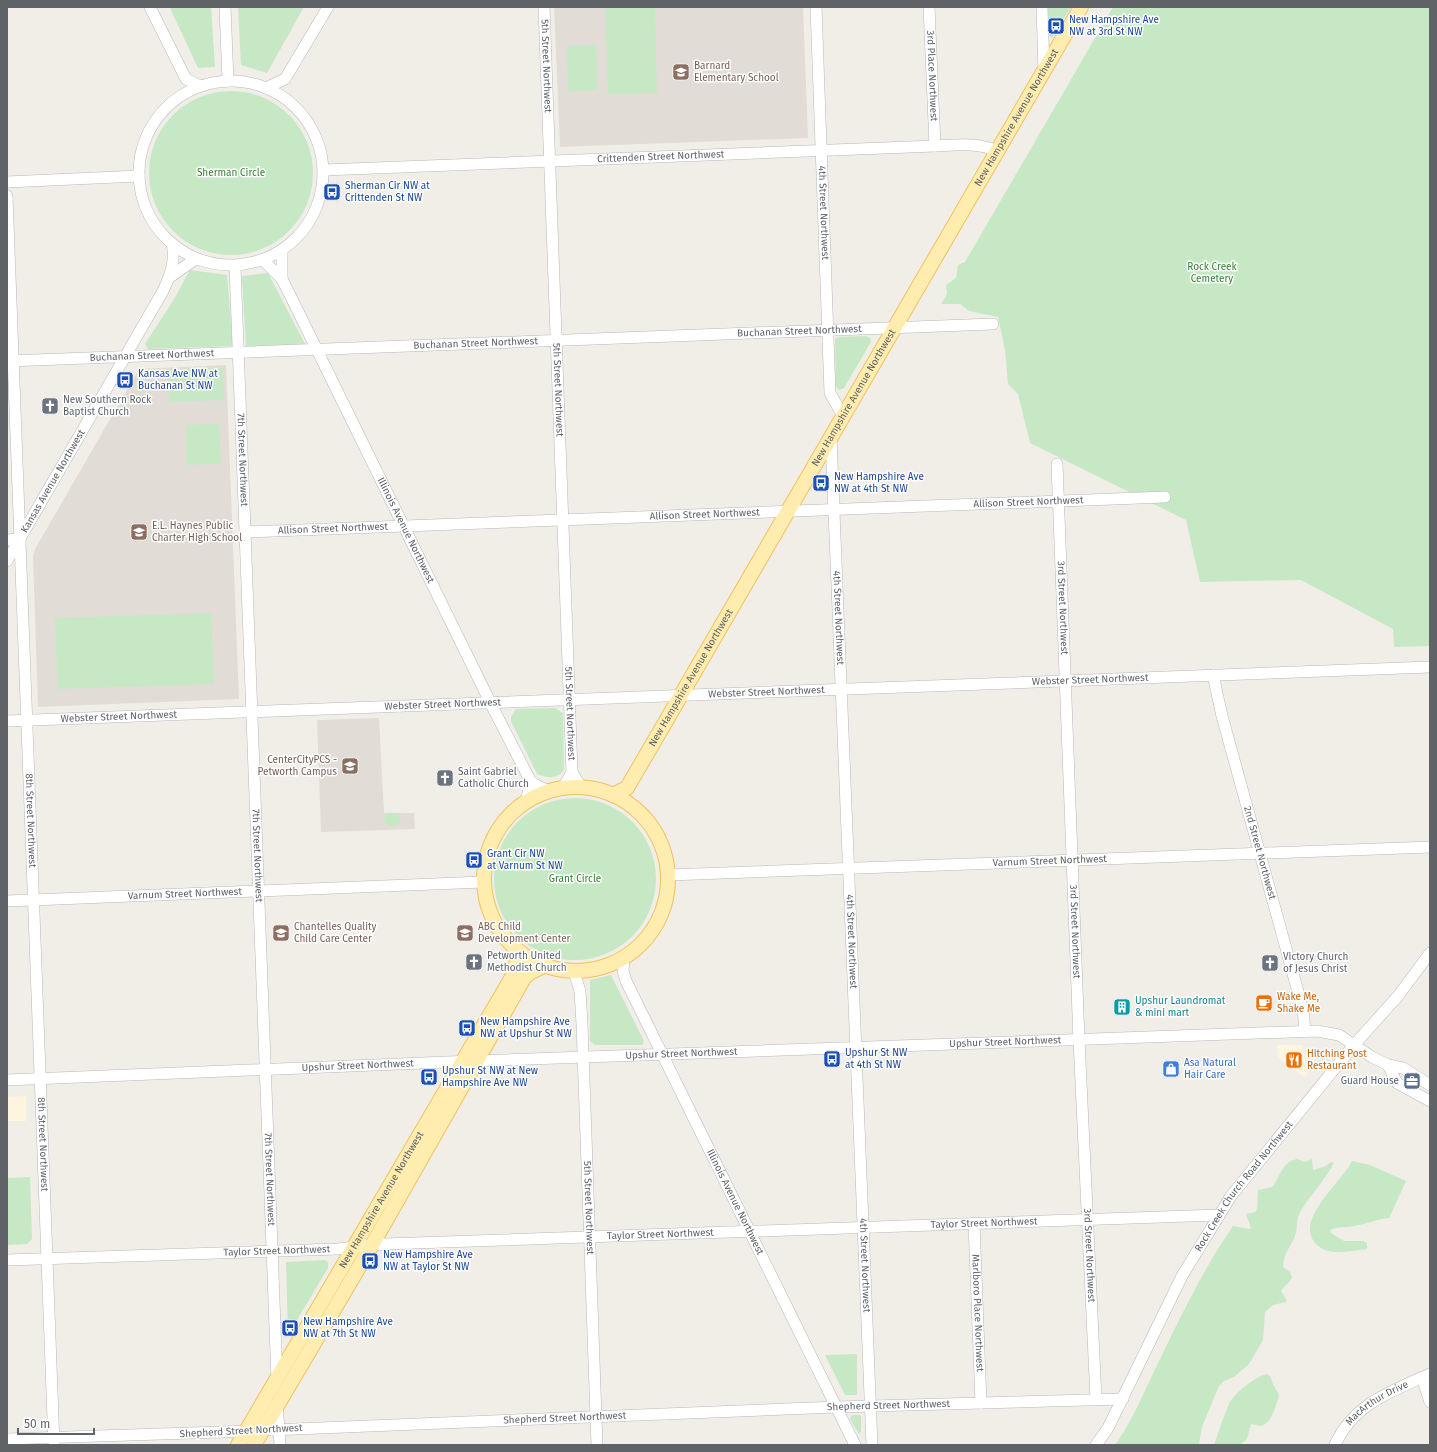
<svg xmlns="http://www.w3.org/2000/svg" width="1437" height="1452" font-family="'Fira Sans',sans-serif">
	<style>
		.commercial { fill: #fef5df }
		.education { fill: #e1ddd6 }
		.green { fill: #c7e8c4 }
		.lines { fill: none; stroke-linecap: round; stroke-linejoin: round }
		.minor-casing { stroke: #b5b8bc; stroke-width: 12 }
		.major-casing { stroke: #f4c05e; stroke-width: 16 }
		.minor { stroke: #fff; stroke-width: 11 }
		.major { stroke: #ffedaf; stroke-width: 14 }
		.labels { text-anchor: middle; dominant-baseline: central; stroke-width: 3; stroke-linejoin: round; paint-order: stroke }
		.transit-label { font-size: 10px; fill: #164399; stroke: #fff; text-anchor: start }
		.street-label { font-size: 10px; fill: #5f6368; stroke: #fff }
		.education-label { font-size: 10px; fill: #785e54; stroke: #fff; text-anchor: start }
		.park-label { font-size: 10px; fill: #358233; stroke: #fff }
		.worship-label { font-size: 10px; fill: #5b616d; stroke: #fff; text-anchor: start }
		.food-label { font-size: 10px; fill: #c56008; stroke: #fff; text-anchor: start }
		.culture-label { font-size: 10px; fill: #0d838f; stroke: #fff; text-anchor: start }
		.shop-label { font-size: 10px; fill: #366cbe; stroke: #fff; text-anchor: start }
		.service-label { font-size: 10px; fill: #4e5e75; stroke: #fff; text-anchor: end }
	</style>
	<rect width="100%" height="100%" fill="#f1eee8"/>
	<g class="commercial">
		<polygon points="1302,1045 1308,1072 1305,1077 1278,1058 1277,1045"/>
		<polygon points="26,1096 26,1121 7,1121 7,1097"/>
	</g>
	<g class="education">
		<polygon points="554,7 803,7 808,138 560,147"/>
		<polygon points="226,365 239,699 38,707 33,557 35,549 139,369"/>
		<polygon points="379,718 384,813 414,813 415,829 321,832 317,720"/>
	</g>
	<g class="green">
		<polygon points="211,7 215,67 198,68 170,8"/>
		<polygon points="238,7 304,7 267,73 241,65"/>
		<polygon points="605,7 655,7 657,93 608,94"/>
		<polygon points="1048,7 1071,7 1052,38 1049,36"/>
		<polygon points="1113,7 1430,7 1430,646 1394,647 1393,629 1301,580 1200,582 1186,520 1030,443 1018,394 1008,384 1005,350 998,317 969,311 960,304 941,304 947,294 946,285 956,278 958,265 965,262"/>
		<polygon points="596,45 598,90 568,92 567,46"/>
		<circle cx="231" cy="173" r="82"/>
		<polygon points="190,270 227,275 233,346 148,349 145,344 173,301"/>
		<polygon points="268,273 305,344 246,346 242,276"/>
		<polygon points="866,336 871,338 871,342 844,388 839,390 836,386 835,339 839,337"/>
		<polygon points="223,368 224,400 169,402 168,370"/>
		<polygon points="219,424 221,464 187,465 186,425"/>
		<polygon points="211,613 214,684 58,689 55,618"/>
		<path d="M 555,708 L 563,713 L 564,769 C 559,780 546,778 537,774 L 511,721 L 511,717 L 516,709 Z"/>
		<circle cx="575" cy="879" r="81"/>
		<polygon points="387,813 399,813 400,822 396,826 389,826 383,820"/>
		<polygon points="611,975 644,1041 642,1045 595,1045 590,1041 590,980"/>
		<path d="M 1297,1159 L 1305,1162 L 1312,1159 L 1313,1170 L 1326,1166 L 1331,1162 L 1334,1163 C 1324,1182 1309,1196 1299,1214 C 1296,1221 1298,1229 1295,1236 C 1290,1248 1284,1252 1283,1267 L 1290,1272 L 1292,1278 L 1281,1291 L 1286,1299 L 1286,1302 L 1273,1305 L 1265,1312 L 1263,1340 L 1249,1364 L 1234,1377 L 1224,1381 L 1219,1386 L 1202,1427 L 1199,1445 L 1115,1445 C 1130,1424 1139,1403 1150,1380 C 1175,1328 1200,1274 1233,1226 L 1249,1229 L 1251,1228 L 1246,1214 L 1255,1212 L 1257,1209 L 1258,1190 L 1272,1187 C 1281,1176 1282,1162 1297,1159 Z"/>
		<path d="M 1352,1161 L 1370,1165 L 1406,1181 L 1389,1218 C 1377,1219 1367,1224 1355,1226 C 1346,1228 1338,1226 1330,1230 L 1331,1233 L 1344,1241 L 1363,1241 L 1367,1243 L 1367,1249 C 1350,1251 1323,1258 1313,1240 C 1299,1215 1342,1182 1352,1161 Z"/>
		<polygon points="30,1177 32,1239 27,1244 7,1245 7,1178"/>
		<polygon points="325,1260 328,1262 328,1268 288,1335 286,1262"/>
		<polygon points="857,1354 857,1395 845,1395 825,1355"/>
		<path d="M 1267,1374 L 1271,1377 L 1272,1382 L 1279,1395 C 1276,1406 1272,1422 1261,1426 L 1251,1424 L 1247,1439 L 1240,1445 L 1214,1445 C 1219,1431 1223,1417 1229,1404 C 1234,1393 1256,1376 1267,1374 Z"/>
		<polygon points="852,1415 859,1415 861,1416 861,1432 859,1434 850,1419"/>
	</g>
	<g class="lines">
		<defs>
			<g id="minor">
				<polyline points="150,7 186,79 200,86"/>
				<polyline points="225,7 228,81"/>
				<path id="s1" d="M 544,7 L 572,772 L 581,787"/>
				<path id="s2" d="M 816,7 L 830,393 L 843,416"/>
				<path id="s3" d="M 929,7 L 935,146"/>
				<polyline points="1042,7 1044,70"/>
				<circle cx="231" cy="173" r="92"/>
				<polyline points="266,88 285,79 328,7"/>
				<path id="s4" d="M 324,170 L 935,146 C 956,145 978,142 997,151"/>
				<polyline points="7,182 139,176"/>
				<path id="s5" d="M 7,196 L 54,1445"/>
				<path id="s6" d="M 263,260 L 282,279 L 291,297 L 495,712 L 531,782 L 548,791"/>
				<path id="s7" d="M 235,266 L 277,1380"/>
				<polyline points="170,277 194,260 199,260"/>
				<polyline points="282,279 282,250"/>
				<path id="s8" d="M 7,361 L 993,324"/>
				<path id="s9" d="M 831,438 L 872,1445"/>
				<path id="s10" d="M 1057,464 L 1079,1040 L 1096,1399"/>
				<path id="s11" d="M 245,532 L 1165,497"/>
				<polyline points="7,540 20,539"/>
				<path id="s12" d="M 7,561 L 163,291 C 170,276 176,261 172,244"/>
				<path id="s13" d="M 1213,675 L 1222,716 L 1303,1010 L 1305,1031"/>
				<path id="s14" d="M 7,721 L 1430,667"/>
				<polyline points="563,788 572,772"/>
				<polyline points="526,801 531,782"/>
				<path id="s15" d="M 669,875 L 1430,847"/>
				<path id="s16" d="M 7,901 L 483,882"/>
				<path id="s17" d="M 624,958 L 623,971 L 626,981 L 855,1445"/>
				<path id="s18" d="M 574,972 L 580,991 L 582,1024 L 597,1445"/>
				<polyline points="1388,1065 1397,1083 1430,1101"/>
				<path id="s19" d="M 7,1080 L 447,1062 L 1317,1031 L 1339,1035 L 1372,1057 L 1388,1065 L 1403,1068 L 1430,1085"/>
				<path id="s20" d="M 974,1223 L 981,1403"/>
				<path id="s21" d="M 7,1260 L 337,1249 L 385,1244 L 1219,1215"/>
				<polyline points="1422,1377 1430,1402"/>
				<polyline points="277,1403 280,1445"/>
				<path id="s22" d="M 271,1430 L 836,1407 L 1123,1399"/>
				<polyline points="7,1439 252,1431"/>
				<path id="s23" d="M 1096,1445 L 1108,1428 L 1182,1276 L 1231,1196 L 1354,1045 L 1398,996 L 1430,953"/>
				<path id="s24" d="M 1335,1445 C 1353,1404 1392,1391 1430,1374"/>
			</g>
			<g id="major">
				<circle cx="576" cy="879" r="92"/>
				<path id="s25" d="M 613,795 L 627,788 L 1081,7"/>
				<path id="s26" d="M 238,1445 L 515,972 L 518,952"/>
				<polyline points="254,1445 372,1245 524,978 531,972 544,966"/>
			</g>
		</defs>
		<use href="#minor" class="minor-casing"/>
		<use href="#major" class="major-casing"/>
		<use href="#minor" class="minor"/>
		<use href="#major" class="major"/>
	</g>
	<defs>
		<symbol id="bus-square" viewBox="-11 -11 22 22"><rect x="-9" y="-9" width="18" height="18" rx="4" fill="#1a4fb4" stroke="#fff"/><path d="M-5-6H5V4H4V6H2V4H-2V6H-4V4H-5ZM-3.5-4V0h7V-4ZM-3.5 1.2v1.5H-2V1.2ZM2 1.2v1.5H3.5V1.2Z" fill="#fff"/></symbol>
		<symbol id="school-square" viewBox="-11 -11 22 22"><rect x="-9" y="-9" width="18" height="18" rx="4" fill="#8d6e63" stroke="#fff"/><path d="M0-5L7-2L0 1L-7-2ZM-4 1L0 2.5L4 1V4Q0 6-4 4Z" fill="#fff"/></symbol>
		<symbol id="church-square" viewBox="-11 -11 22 22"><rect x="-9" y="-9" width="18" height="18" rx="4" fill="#6b7280" stroke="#fff"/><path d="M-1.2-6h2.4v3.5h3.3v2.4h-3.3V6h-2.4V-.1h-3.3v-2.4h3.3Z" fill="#fff"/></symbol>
		<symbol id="cafe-square" viewBox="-11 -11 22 22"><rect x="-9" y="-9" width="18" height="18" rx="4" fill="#e8710a" stroke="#fff"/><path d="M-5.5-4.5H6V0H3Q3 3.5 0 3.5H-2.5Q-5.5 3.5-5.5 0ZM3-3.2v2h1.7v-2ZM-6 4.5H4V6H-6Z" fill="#fff"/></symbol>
		<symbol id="building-square" viewBox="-11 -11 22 22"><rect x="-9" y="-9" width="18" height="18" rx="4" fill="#0f9aa8" stroke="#fff"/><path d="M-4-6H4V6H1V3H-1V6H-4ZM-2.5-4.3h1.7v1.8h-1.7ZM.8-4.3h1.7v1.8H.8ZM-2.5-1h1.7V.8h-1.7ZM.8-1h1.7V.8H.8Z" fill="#fff"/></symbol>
		<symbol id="restaurant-square" viewBox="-11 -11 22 22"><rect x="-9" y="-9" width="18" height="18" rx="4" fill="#e8710a" stroke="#fff"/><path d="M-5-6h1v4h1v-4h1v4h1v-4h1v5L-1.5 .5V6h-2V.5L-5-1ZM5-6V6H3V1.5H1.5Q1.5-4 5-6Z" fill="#fff"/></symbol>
		<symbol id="shop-square" viewBox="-11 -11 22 22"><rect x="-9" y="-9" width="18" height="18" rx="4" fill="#3f7fe0" stroke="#fff"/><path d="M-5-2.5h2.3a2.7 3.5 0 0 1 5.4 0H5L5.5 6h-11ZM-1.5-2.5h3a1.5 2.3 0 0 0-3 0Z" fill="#fff"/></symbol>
		<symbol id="office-square" viewBox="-11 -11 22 22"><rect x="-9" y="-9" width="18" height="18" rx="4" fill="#5c6f8a" stroke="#fff"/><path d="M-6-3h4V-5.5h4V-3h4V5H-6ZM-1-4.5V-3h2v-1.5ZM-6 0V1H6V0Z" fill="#fff"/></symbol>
	</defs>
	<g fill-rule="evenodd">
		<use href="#bus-square" x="1046" y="16" width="20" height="20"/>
		<use href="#school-square" x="671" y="62" width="20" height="20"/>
		<use href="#bus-square" x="322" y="182" width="20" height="20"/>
		<use href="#bus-square" x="115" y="370" width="20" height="20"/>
		<use href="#church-square" x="40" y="396" width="20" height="20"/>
		<use href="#bus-square" x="811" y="473" width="20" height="20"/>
		<use href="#school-square" x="129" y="522" width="20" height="20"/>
		<use href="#school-square" x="340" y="756" width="20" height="20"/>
		<use href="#church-square" x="435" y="768" width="20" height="20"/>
		<use href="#bus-square" x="464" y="850" width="20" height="20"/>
		<use href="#school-square" x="271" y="923" width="20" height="20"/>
		<use href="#school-square" x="455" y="923" width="20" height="20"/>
		<use href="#church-square" x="464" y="952" width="20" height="20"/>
		<use href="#church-square" x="1260" y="953" width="20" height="20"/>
		<use href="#cafe-square" x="1254" y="993" width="20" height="20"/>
		<use href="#building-square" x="1112" y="997" width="20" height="20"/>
		<use href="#bus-square" x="457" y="1018" width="20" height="20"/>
		<use href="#bus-square" x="822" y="1049" width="20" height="20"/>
		<use href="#restaurant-square" x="1284" y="1050" width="20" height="20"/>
		<use href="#shop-square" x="1161" y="1059" width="20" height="20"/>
		<use href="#bus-square" x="419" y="1067" width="20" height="20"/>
		<use href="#office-square" x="1402" y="1071" width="20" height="20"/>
		<use href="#bus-square" x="360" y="1251" width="20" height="20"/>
		<use href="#bus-square" x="280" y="1318" width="20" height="20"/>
	</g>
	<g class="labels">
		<g class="transit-label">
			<text x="1069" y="20">New Hampshire Ave<tspan x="1069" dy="12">NW at 3rd St NW</tspan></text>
			<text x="345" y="186">Sherman Cir NW at<tspan x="345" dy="12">Crittenden St NW</tspan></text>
			<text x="138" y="374">Kansas Ave NW at<tspan x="138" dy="12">Buchanan St NW</tspan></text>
			<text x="834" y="477">New Hampshire Ave<tspan x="834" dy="12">NW at 4th St NW</tspan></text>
			<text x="487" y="854">Grant Cir NW<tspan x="487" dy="12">at Varnum St NW</tspan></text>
			<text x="480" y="1022">New Hampshire Ave<tspan x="480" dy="12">NW at Upshur St NW</tspan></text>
			<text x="845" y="1053">Upshur St NW<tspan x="845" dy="12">at 4th St NW</tspan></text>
			<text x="442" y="1071">Upshur St NW at New<tspan x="442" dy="12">Hampshire Ave NW</tspan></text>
			<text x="383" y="1255">New Hampshire Ave<tspan x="383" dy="12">NW at Taylor St NW</tspan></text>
			<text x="303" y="1322">New Hampshire Ave<tspan x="303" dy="12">NW at 7th St NW</tspan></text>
		</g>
		<g class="street-label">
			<text stroke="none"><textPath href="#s1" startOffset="59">5th Street Northwest</textPath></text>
			<text stroke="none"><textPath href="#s3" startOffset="69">3rd Place Northwest</textPath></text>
			<text stroke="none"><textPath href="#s25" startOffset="791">New Hampshire Avenue Northwest</textPath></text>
			<text stroke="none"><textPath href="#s4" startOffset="337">Crittenden Street Northwest</textPath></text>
			<text stroke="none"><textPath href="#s2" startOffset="206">4th Street Northwest</textPath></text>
			<text stroke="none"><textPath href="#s8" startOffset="793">Buchanan Street Northwest</textPath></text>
			<text stroke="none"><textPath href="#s8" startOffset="469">Buchanan Street Northwest</textPath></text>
			<text stroke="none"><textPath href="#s8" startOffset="145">Buchanan Street Northwest</textPath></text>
			<text stroke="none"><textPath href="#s1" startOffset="383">5th Street Northwest</textPath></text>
			<text stroke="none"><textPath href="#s25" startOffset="467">New Hampshire Avenue Northwest</textPath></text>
			<text stroke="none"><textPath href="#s7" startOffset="194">7th Street Northwest</textPath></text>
			<text stroke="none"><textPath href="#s12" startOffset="92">Kansas Avenue Northwest</textPath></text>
			<text stroke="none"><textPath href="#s11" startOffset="784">Allison Street Northwest</textPath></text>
			<text stroke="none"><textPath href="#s11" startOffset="460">Allison Street Northwest</textPath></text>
			<text stroke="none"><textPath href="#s11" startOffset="88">Allison Street Northwest</textPath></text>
			<text stroke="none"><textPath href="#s6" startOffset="307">Illinois Avenue Northwest</textPath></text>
			<text stroke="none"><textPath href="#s10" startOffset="144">3rd Street Northwest</textPath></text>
			<text stroke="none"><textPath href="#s9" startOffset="180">4th Street Northwest</textPath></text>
			<text stroke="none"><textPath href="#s25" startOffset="143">New Hampshire Avenue Northwest</textPath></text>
			<text stroke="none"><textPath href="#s14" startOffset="1084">Webster Street Northwest</textPath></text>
			<text stroke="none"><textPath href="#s14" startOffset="760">Webster Street Northwest</textPath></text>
			<text stroke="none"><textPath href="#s14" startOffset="436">Webster Street Northwest</textPath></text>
			<text stroke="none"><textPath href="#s1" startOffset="707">5th Street Northwest</textPath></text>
			<text stroke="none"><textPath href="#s14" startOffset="112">Webster Street Northwest</textPath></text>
			<text stroke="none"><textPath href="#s5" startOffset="625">8th Street Northwest</textPath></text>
			<text stroke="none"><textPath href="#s13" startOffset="184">2nd Street Northwest</textPath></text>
			<text stroke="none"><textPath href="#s7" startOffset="590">7th Street Northwest</textPath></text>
			<text stroke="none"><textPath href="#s15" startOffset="381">Varnum Street Northwest</textPath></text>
			<text stroke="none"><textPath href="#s16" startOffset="178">Varnum Street Northwest</textPath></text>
			<text stroke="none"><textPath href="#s10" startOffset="468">3rd Street Northwest</textPath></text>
			<text stroke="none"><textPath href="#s9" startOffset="504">4th Street Northwest</textPath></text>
			<text stroke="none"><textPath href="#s19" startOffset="999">Upshur Street Northwest</textPath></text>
			<text stroke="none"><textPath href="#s19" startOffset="675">Upshur Street Northwest</textPath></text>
			<text stroke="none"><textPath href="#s19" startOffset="351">Upshur Street Northwest</textPath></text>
			<text stroke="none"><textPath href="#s5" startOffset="949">8th Street Northwest</textPath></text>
			<text stroke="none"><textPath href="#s7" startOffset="914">7th Street Northwest</textPath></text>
			<text stroke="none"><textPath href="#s23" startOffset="299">Rock Creek Church Road Northwest</textPath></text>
			<text stroke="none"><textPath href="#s26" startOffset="284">New Hampshire Avenue Northwest</textPath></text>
			<text stroke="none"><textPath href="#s17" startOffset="270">Illinois Avenue Northwest</textPath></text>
			<text stroke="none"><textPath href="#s18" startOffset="237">5th Street Northwest</textPath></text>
			<text stroke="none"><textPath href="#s21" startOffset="978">Taylor Street Northwest</textPath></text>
			<text stroke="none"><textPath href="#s21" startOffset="654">Taylor Street Northwest</textPath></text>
			<text stroke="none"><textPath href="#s21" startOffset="270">Taylor Street Northwest</textPath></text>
			<text stroke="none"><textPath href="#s10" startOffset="792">3rd Street Northwest</textPath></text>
			<text stroke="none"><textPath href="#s9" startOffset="828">4th Street Northwest</textPath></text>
			<text stroke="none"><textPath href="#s20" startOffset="90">Marlboro Place Northwest</textPath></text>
			<text stroke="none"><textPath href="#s24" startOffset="61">MacArthur Drive</textPath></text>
			<text stroke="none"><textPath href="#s22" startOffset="618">Shepherd Street Northwest</textPath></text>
			<text stroke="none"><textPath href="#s22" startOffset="294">Shepherd Street Northwest</textPath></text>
			<text transform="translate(241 1431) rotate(-3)">Shepherd Street Northwest</text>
		</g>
		<g class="education-label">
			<text x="694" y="66">Barnard<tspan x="694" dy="12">Elementary School</tspan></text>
			<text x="152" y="526">E.L. Haynes Public<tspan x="152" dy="12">Charter High School</tspan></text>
			<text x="337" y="760" text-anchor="end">CenterCityPCS -<tspan x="337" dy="12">Petworth Campus</tspan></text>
			<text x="294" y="927">Chantelles Quality<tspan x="294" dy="12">Child Care Center</tspan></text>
			<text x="478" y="927">ABC Child<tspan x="478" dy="12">Development Center</tspan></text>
		</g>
		<g class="park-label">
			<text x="231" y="173">Sherman Circle</text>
			<text x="1212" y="267">Rock Creek<tspan x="1212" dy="12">Cemetery</tspan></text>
			<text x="575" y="879">Grant Circle</text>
		</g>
		<g class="worship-label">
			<text x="63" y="400">New Southern Rock<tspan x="63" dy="12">Baptist Church</tspan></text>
			<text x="458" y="772">Saint Gabriel<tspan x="458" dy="12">Catholic Church</tspan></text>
			<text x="487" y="956">Petworth United<tspan x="487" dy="12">Methodist Church</tspan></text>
			<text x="1283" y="957">Victory Church<tspan x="1283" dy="12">of Jesus Christ</tspan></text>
		</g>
		<g class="food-label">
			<text x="1277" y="997">Wake Me,<tspan x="1277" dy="12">Shake Me</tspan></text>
			<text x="1307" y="1054">Hitching Post<tspan x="1307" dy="12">Restaurant</tspan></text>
		</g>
		<g class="culture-label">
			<text x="1135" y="1001">Upshur Laundromat<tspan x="1135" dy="12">&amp; mini mart</tspan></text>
		</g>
		<g class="shop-label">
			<text x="1184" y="1063">Asa Natural<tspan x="1184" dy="12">Hair Care</tspan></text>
		</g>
		<g class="service-label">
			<text x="1399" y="1081">Guard House</text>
		</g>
	</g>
	<rect width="1437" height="1452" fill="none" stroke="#5f6368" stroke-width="16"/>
	<path d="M18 1428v6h76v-6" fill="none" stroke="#5f6368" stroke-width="2"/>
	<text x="24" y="1428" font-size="12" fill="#5f6368" stroke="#ffffff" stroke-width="3" paint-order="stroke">50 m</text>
</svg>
